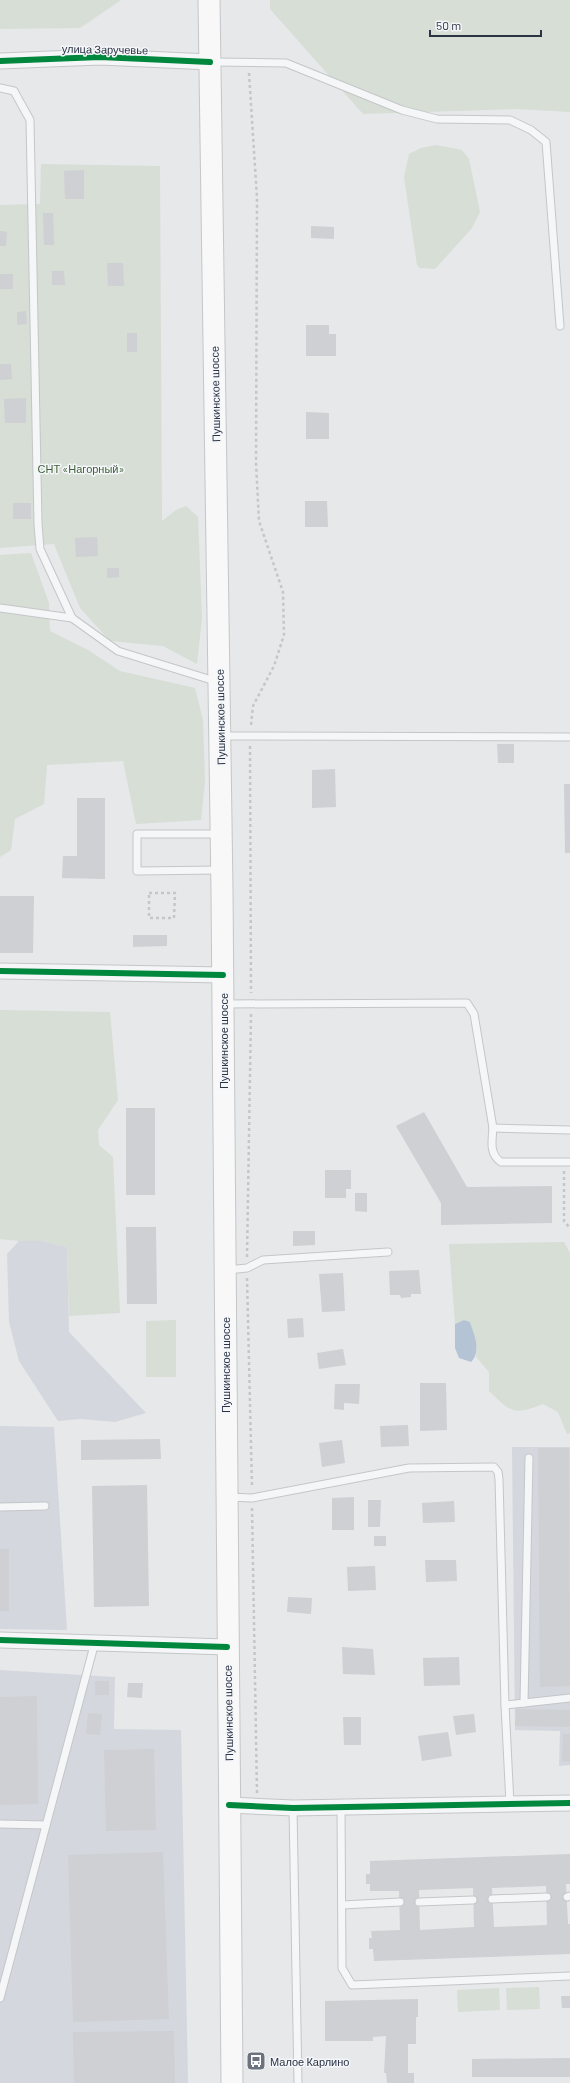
<svg xmlns="http://www.w3.org/2000/svg" width="570" height="2083" font-family="Barlow,sans-serif">
	<style>
		.built { fill: #d4d7dd }
		.green { fill: #d6ded6 }
		.water { fill: #b4c4d5 }
		.building { fill: #ced0d3; fill-rule: evenodd }
		.lines { fill: none; stroke-linecap: round; stroke-linejoin: round }
		.service-casing { stroke: #c4c6c8; stroke-width: 9 }
		.minor-casing { stroke: #c4c6c8; stroke-width: 17 }
		.secondary-casing { stroke: #c4c6c8; stroke-width: 23 }
		.path { stroke: #c5c6ca; stroke-width: 2.5; stroke-dasharray: 3 3; stroke-linecap: butt }
		.service { stroke: #f5f6f7; stroke-width: 7 }
		.minor { stroke: #f5f6f7; stroke-width: 15 }
		.secondary { stroke: #f8f8f8; stroke-width: 21 }
		.cycleway-casing { stroke: #f4f6f9; stroke-width: 8 }
		.cycleway { stroke: #00873e; stroke-width: 6 }
		.labels { text-anchor: middle; dominant-baseline: central; stroke-width: 3; stroke-linejoin: round; paint-order: stroke }
		.street-label { font-size: 11px; fill: #2b3445; stroke: #f4f6f9 }
		.park-label { font-size: 11px; fill: #3f6138; stroke: #f4f6f9 }
		.poi-label { font-size: 11px; fill: #2b3445; stroke: #f4f6f9; text-anchor: start }
	</style>
	<rect width="100%" height="100%" fill="#e6e8ea"/>
	<g class="built">
		<polygon points="19,1241 41,1241 67,1247 69,1332 146,1413 115,1422 81,1419 58,1421 19,1361 9,1322 7,1254"/>
		<polygon points="0,1426 54,1427 67,1630 0,1629"/>
		<polygon points="512,1447 570,1447 570,1765 559,1766 560,1731 515,1730"/>
		<polygon points="0,1670 115,1677 114,1729 181,1730 188,2083 0,2083"/>
	</g>
	<g class="green">
		<polygon points="0,0 121,0 80,28 0,29"/>
		<polygon points="270,0 570,0 570,112 518,109 363,114 270,9"/>
		<polygon points="436,145 462,150 469,159 480,212 472,228 435,269 420,268 417,265 404,177 409,154 421,148"/>
		<polygon points="41,164 160,166 162,521 176,510 186,506 198,517 202,618 197,664 163,646 110,641 80,608 54,544 0,548 0,205 40,204"/>
		<polygon points="31,553 49,603 50,631 88,650 120,671 195,688 203,720 205,781 201,820 136,824 123,761 47,765 44,804 15,819 11,850 0,857 0,555"/>
		<polygon points="0,1010 110,1012 118,1100 98,1130 99,1145 113,1157 120,1313 69,1316 67,1247 41,1241 19,1241 0,1239"/>
		<path d="M 564,1242 L 570,1253 L 570,1433 L 567,1434 L 558,1412 L 543,1404 C 513,1416 511,1412 489,1391 L 489,1372 L 476,1357 L 477,1348 L 470,1322 L 464,1320 L 455,1324 L 449,1244 Z"/>
		<polygon points="176,1320 176,1377 146,1377 146,1321"/>
		<polygon points="539,1987 540,2009 507,2010 506,1988"/>
		<polygon points="499,1988 500,2010 458,2012 457,1990"/>
	</g>
	<path class="water" d="M 464,1320 L 470,1322 C 474,1335 482,1351 471,1362 L 459,1358 L 455,1348 L 455,1324 Z"/>
	<g class="building">
		<polygon points="84,170 84,199 65,199 64,171"/>
		<polygon points="43,213 53,213 54,245 44,245"/>
		<polygon points="311,226 334,227 334,239 311,238"/>
		<polygon points="0,231 7,232 6,246 0,246"/>
		<polygon points="107,263 123,263 124,286 108,286"/>
		<polygon points="52,271 64,271 65,285 52,285"/>
		<rect x="0" y="274" width="13" height="15"/>
		<polygon points="26,311 27,324 17,325 17,312"/>
		<polygon points="306,325 329,325 329,334 336,334 336,356 306,356"/>
		<rect x="127" y="333" width="10" height="19"/>
		<polygon points="0,364 11,364 12,379 0,380"/>
		<polygon points="26,398 26,423 5,423 4,399"/>
		<polygon points="306,412 329,413 329,439 306,439"/>
		<polygon points="305,501 327,501 328,527 305,527"/>
		<rect x="13" y="503" width="18" height="16"/>
		<polygon points="97,537 98,556 76,557 75,538"/>
		<polygon points="107,568 119,568 119,577 107,578"/>
		<polygon points="497,744 514,744 514,763 498,763"/>
		<polygon points="335,769 336,807 312,808 312,770"/>
		<polygon points="564,784 570,784 570,853 565,853"/>
		<polygon points="77,798 105,798 105,879 62,878 63,856 77,856"/>
		<polygon points="0,896 34,896 33,953 0,953"/>
		<polygon points="133,935 167,935 167,946 133,947"/>
		<rect x="126" y="1108" width="29" height="87"/>
		<polygon points="424,1112 467,1187 552,1186 552,1223 441,1225 441,1203 396,1126"/>
		<polygon points="325,1170 351,1170 351,1189 346,1189 346,1198 325,1198"/>
		<polygon points="355,1193 367,1193 367,1212 355,1211"/>
		<polygon points="126,1227 156,1227 157,1304 127,1304"/>
		<polygon points="293,1231 315,1231 315,1245 293,1246"/>
		<polygon points="419,1270 421,1294 411,1294 411,1297 401,1298 400,1295 390,1295 389,1271"/>
		<polygon points="343,1273 345,1311 322,1312 319,1274"/>
		<polygon points="303,1318 304,1337 288,1338 287,1319"/>
		<polygon points="343,1349 346,1365 319,1369 317,1353"/>
		<polygon points="420,1383 446,1383 447,1430 420,1431"/>
		<polygon points="335,1384 360,1384 359,1404 344,1403 344,1410 334,1409"/>
		<polygon points="408,1425 409,1446 381,1447 380,1426"/>
		<polygon points="160,1439 161,1459 81,1460 81,1440"/>
		<polygon points="342,1440 345,1463 322,1467 319,1443"/>
		<polygon points="538,1448 569,1448 570,1686 540,1687"/>
		<polygon points="147,1485 149,1606 94,1607 92,1486"/>
		<polygon points="354,1497 354,1530 332,1530 332,1498"/>
		<polygon points="368,1500 381,1500 380,1527 368,1527"/>
		<polygon points="454,1501 455,1522 423,1523 422,1503"/>
		<rect x="374" y="1536" width="12" height="10"/>
		<rect x="0" y="1549" width="9" height="62"/>
		<polygon points="425,1560 456,1560 457,1581 426,1582"/>
		<polygon points="375,1566 376,1590 348,1591 347,1567"/>
		<polygon points="288,1597 312,1598 311,1614 287,1612"/>
		<polygon points="342,1647 373,1649 375,1675 343,1674"/>
		<polygon points="459,1657 460,1685 424,1686 423,1658"/>
		<rect x="95" y="1681" width="14" height="14"/>
		<polygon points="128,1683 143,1683 142,1698 127,1697"/>
		<polygon points="37,1696 38,1804 0,1805 0,1697"/>
		<polygon points="516,1709 570,1710 570,1727 515,1726"/>
		<polygon points="88,1713 102,1714 100,1735 86,1734"/>
		<polygon points="474,1714 476,1732 456,1735 453,1716"/>
		<polygon points="343,1717 361,1717 361,1745 344,1745"/>
		<polygon points="448,1732 452,1756 422,1761 418,1736"/>
		<polygon points="563,1734 570,1734 570,1762 562,1761"/>
		<polygon points="154,1749 156,1830 106,1831 104,1750"/>
		<polygon points="163,1852 169,2019 73,2022 68,1855"/>
		<path d="M 570,1854 L 570,1884 L 566,1884 L 568,1924 L 570,1924 L 570,1954 L 374,1961 L 373,1949 L 369,1949 L 369,1938 L 372,1938 L 371,1931 L 400,1930 L 399,1891 L 370,1891 L 370,1884 L 366,1884 L 366,1874 L 370,1874 L 370,1861 ZM 546,1886 L 547,1925 L 494,1927 L 492,1888 ZM 473,1888 L 474,1927 L 420,1930 L 419,1890 Z"/>
		<polygon points="561,1996 570,1996 570,2008 562,2008"/>
		<polygon points="418,1999 418,2017 416,2017 416,2044 408,2044 408,2073 414,2073 414,2083 387,2083 386,2073 384,2073 386,2036 373,2037 373,2041 325,2041 325,2001"/>
		<polygon points="174,2031 175,2083 74,2083 73,2032"/>
		<polygon points="570,2058 570,2077 472,2077 472,2059"/>
	</g>
	<g class="lines">
		<defs>
			<g id="service">
				<polyline points="212,62 286,63 402,110 437,119 510,120 531,130 546,142 560,326"/>
				<polyline points="0,88 14,91 30,120 38,524 40,549 72,618 118,651 218,682"/>
				<polyline points="0,608 72,618"/>
				<polyline points="222,736 570,737"/>
				<polyline points="219,834 137,834 137,871 220,870"/>
				<path d="M 225,1004 L 467,1003 L 474,1014 L 493,1128 C 492,1141 489,1154 501,1162 L 570,1162"/>
				<polyline points="493,1128 570,1130"/>
				<polyline points="227,1270 247,1268 263,1260 388,1252"/>
				<polyline points="228,1497 252,1498 409,1468 494,1467 498,1472 499,1479 505,1705"/>
				<polyline points="0,1507 45,1506"/>
				<polyline points="524,1703 570,1698"/>
				<polyline points="510,1804 505,1705 524,1703 529,1458"/>
				<polyline points="341,1807 342,1968 352,1985 570,1976"/>
				<polyline points="293,1808 298,2083"/>
				<polyline points="0,1824 46,1825"/>
				<polyline points="567,1897 570,1896"/>
				<polyline points="492,1899 547,1897"/>
				<polyline points="419,1902 473,1900"/>
				<polyline points="342,1905 400,1902"/>
				<polyline points="0,1998 95,1642"/>
			</g>
			<g id="minor">
				<polyline points="0,61 100,57 210,62"/>
				<polyline points="0,971 223,975"/>
				<polyline points="0,1640 227,1647"/>
				<polyline points="229,1805 293,1808 570,1803"/>
			</g>
			<polyline id="secondary" points="209,0 222,891 232,2083"/>
		</defs>
		<use href="#service" class="service-casing"/>
		<use href="#minor" class="minor-casing"/>
		<use href="#secondary" class="secondary-casing"/>
		<g class="path">
			<polyline points="249,73 257,198 256,463 259,521 283,592 284,635 274,666 253,706 251,725"/>
			<polyline points="250,746 251,993"/>
			<polygon points="149,893 175,893 174,918 149,918"/>
			<polyline points="564,1171 564,1221 570,1228"/>
			<polyline points="247,1257 251,1014"/>
			<polyline points="247,1278 252,1487"/>
			<polyline points="252,1508 257,1793"/>
		</g>
		<use href="#service" class="service"/>
		<use href="#minor" class="minor"/>
		<use href="#secondary" class="secondary"/>
		<defs>
			<g id="cycleway">
				<polyline points="0,61 100,57 210,62"/>
				<polyline points="0,971 223,975"/>
				<polyline points="0,1640 227,1647"/>
				<polyline points="229,1805 293,1808 570,1803"/>
			</g>
		</defs>
		<use href="#cycleway" class="cycleway-casing"/>
		<use href="#cycleway" class="cycleway"/>
	</g>
	<defs>
		<symbol id="bus-square" viewBox="-11 -11 22 22"><rect x="-9" y="-9" width="18" height="18" rx="4" fill="#6c737f" stroke="#f4f6f9"/><path d="M-5-6H5V4H4V6H2V4H-2V6H-4V4H-5ZM-3.5-4V0h7V-4ZM-3.5 1.2v1.5H-2V1.2ZM2 1.2v1.5H3.5V1.2Z" fill="#fff"/></symbol>
	</defs>
	<g fill-rule="evenodd">
		<use href="#bus-square" x="245" y="2050" width="22" height="22"/>
	</g>
	<g class="labels">
		<g class="street-label">
			<text transform="translate(105 49) rotate(1)">улица Заручевье</text>
			<text transform="translate(215 394) rotate(-91)">Пушкинское шоссе</text>
			<text transform="translate(220 717) rotate(-91)">Пушкинское шоссе</text>
			<text transform="translate(223 1041) rotate(-90)">Пушкинское шоссе</text>
			<text transform="translate(225 1365) rotate(-90)">Пушкинское шоссе</text>
			<text transform="translate(228 1713) rotate(-91)">Пушкинское шоссе</text>
		</g>
		<g class="park-label">
			<text x="81" y="468">СНТ «Нагорный»</text>
		</g>
		<g class="poi-label">
			<text x="270" y="2061">Малое Карлино</text>
		</g>
	</g>
	<path d="M430 30v6h111v-6" fill="none" stroke="#2b3445" stroke-width="2"/>
	<text x="436" y="30" font-size="12" fill="#2b3445" stroke="#f4f6f9" stroke-width="3" paint-order="stroke">50 m</text>
</svg>
